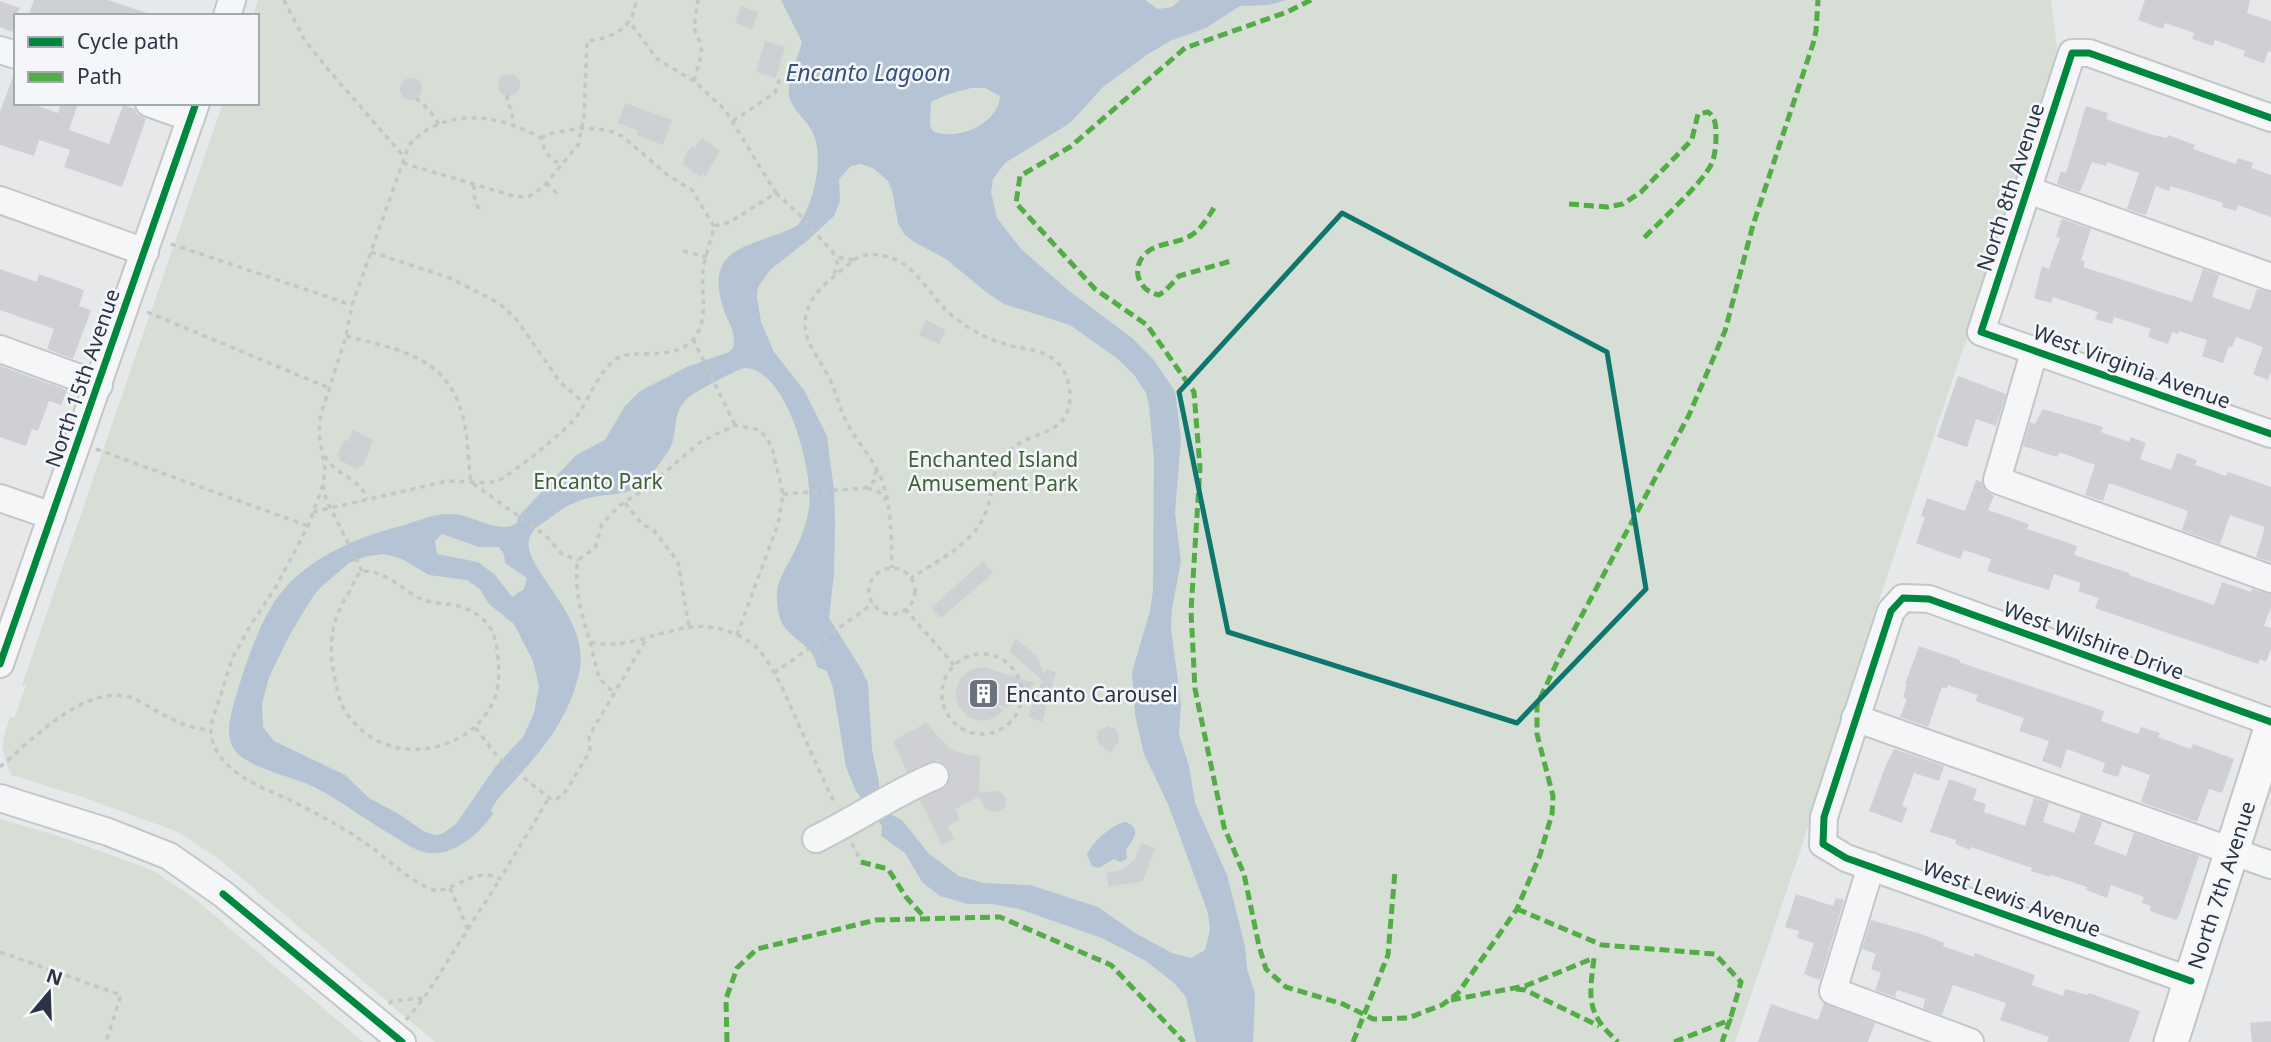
<svg xmlns="http://www.w3.org/2000/svg" width="2271" height="1042" font-family="'Noto Sans',sans-serif">
	<style>
		.green { fill: #d6ded6 }
		.water { fill: #b4c4d5; fill-rule: evenodd }
		.building { fill: #ced0d3 }
		.lines { fill: none; stroke-linecap: round; stroke-linejoin: round }
		.minor-casing { stroke: #c4c6c8; stroke-width: 30 }
		.major-casing { stroke: #c2c5c8; stroke-width: 37 }
		.path { stroke: #c5c6ca; stroke-width: 3.5; stroke-dasharray: 5 5; stroke-linecap: butt }
		.minor { stroke: #f5f6f7; stroke-width: 26 }
		.major { stroke: #f8f8f8; stroke-width: 33 }
		.quiet { stroke: #54ac47; stroke-width: 5; stroke-dasharray: 10 5; stroke-linecap: butt }
		.cycleway-casing { stroke: #f4f6f9; stroke-width: 11 }
		.cycleway { stroke: #00873e; stroke-width: 7 }
		.marked { fill: none; stroke: #0f766e; stroke-width: 5; stroke-linejoin: round }
		.labels { text-anchor: middle; dominant-baseline: central; stroke-width: 5; stroke-linejoin: round; paint-order: stroke }
		.street-label { font-size: 21px; fill: #2b3445; stroke: #f4f6f9 }
		.park-label { font-size: 21px; fill: #3f6138; stroke: #f4f6f9 }
		.poi-label { font-size: 21px; fill: #2b3445; stroke: #f4f6f9; text-anchor: start }
		.water-label { font-size: 23px; font-style: italic; fill: #34527a; stroke: #f4f6f9 }
	</style>
	<rect width="100%" height="100%" fill="#e6e8ea"/>
	<g class="green">
		<path d="M 258,0 L 2051,0 L 2057,48 L 2047,96 L 1983,298 L 1960,357 L 1864,645 L 1801,849 L 1735,1042 L 435,1042 L 219,859 L 178,832 L 83,797 L 11,775 C 0,748 1,745 10,717 L 14,718 L 26,686 L 22,685 L 223,103 L 257,103 L 257,16 L 253,16 Z"/>
		<polygon points="0,819 58,836 152,870 194,898 363,1042 0,1042"/>
	</g>
	<g class="water">
		<path d="M 781,0 L 1145,0 L 1158,9 L 1172,7 L 1180,0 L 1287,0 L 1269,5 L 1240,6 L 1206,28 L 1170,41 L 1148,54 L 1103,87 L 1070,123 L 1005,163 L 993,179 L 991,192 L 997,218 L 1021,249 L 1068,290 L 1132,338 L 1153,359 L 1175,391 L 1181,438 L 1175,513 L 1181,561 L 1172,609 L 1171,628 L 1181,704 L 1179,734 L 1189,766 L 1195,803 L 1227,875 L 1245,946 L 1247,969 L 1255,994 L 1253,1042 L 1196,1042 L 1186,997 L 1174,983 L 1146,961 L 1102,938 L 1019,909 L 992,904 L 968,904 L 940,896 L 922,882 L 905,853 L 881,836 L 882,826 L 856,791 L 846,767 L 833,688 L 827,671 L 817,667 C 815,649 799,643 788,631 C 779,623 777,608 777,597 C 776,582 785,570 791,558 C 800,542 806,526 809,508 C 814,474 788,369 745,368 C 739,368 695,392 689,397 C 674,409 677,424 673,440 C 670,451 663,459 657,467 C 630,503 616,489 582,500 C 568,504 558,512 546,521 C 538,526 532,529 529,540 C 522,569 593,617 579,674 C 569,715 549,742 521,773 C 511,786 498,795 491,810 L 493,814 C 480,833 454,856 429,853 C 417,852 405,843 395,837 C 368,822 342,801 314,787 C 295,777 244,767 234,749 C 225,735 230,718 234,703 C 243,672 254,637 270,609 C 296,563 352,538 401,526 C 417,521 435,513 452,514 C 473,514 499,536 517,523 L 518,517 L 576,455 L 605,440 L 625,406 L 640,391 L 689,366 L 729,352 L 733,348 C 737,331 727,322 723,307 C 702,242 759,247 798,225 C 814,204 825,156 812,131 C 806,119 791,109 789,95 C 787,78 798,58 802,42 ZM 971,88 L 985,88 L 1000,96 C 999,124 956,142 933,131 L 930,125 L 931,102 L 946,95 ZM 860,164 L 873,168 L 888,181 L 892,190 L 898,223 L 904,234 L 914,242 L 946,259 L 986,292 L 1004,304 L 1070,325 L 1118,359 L 1135,376 L 1146,393 L 1149,406 L 1154,460 L 1153,590 L 1150,611 L 1132,672 L 1135,715 L 1144,754 L 1168,804 L 1208,913 L 1210,930 L 1205,950 L 1191,958 L 1172,953 L 1135,933 L 1098,907 L 1030,885 L 984,883 L 959,876 L 928,853 L 902,820 L 888,813 L 879,795 L 879,782 L 872,750 L 868,683 L 860,667 L 829,618 L 834,574 L 835,523 L 834,490 L 827,436 L 804,390 L 774,352 L 761,322 L 757,297 L 758,287 L 770,270 L 808,240 L 834,216 L 840,201 L 839,179 L 851,166 ZM 442,534 L 479,547 L 499,547 L 504,554 L 505,563 L 527,578 L 524,589 L 512,597 L 495,575 L 478,562 L 437,554 L 435,541 ZM 384,554 L 402,559 L 429,575 L 467,580 L 480,589 L 489,604 L 514,624 L 533,661 L 539,686 L 534,713 L 523,737 L 496,766 L 456,824 L 442,834 L 435,835 L 423,831 L 399,814 L 369,798 L 345,775 L 274,741 L 263,727 L 262,704 L 269,677 L 289,636 L 312,598 L 320,588 L 349,563 L 367,556 Z"/>
		<path d="M 1126,822 C 1141,828 1135,839 1126,849 L 1127,859 L 1120,862 L 1114,859 L 1099,868 L 1092,866 L 1087,855 C 1091,843 1112,824 1126,822 Z"/>
	</g>
	<g class="building">
		<polygon points="34,0 108,0 147,13 147,16 28,16"/>
		<polygon points="2145,0 2250,0 2247,13 2271,21 2271,52 2268,51 2264,63 2243,56 2245,51 2215,40 2213,46 2192,39 2194,33 2165,23 2163,29 2138,20"/>
		<polygon points="0,1 20,8 16,16 12,32 0,27"/>
		<polygon points="741,6 758,12 752,29 735,23"/>
		<polygon points="765,41 785,47 776,78 756,72"/>
		<polygon points="14,74 16,103 29,103 58,113 61,103 78,103 69,130 109,144 123,105 135,109 137,114 146,119 122,187 64,167 70,150 39,140 34,156 0,145 0,112"/>
		<circle cx="509" cy="85" r="11"/>
		<circle cx="411" cy="89" r="11"/>
		<polygon points="625,103 672,120 663,145 637,135 638,131 618,123"/>
		<polygon points="2086,106 2108,113 2106,119 2153,135 2167,138 2168,135 2195,145 2193,149 2236,164 2238,158 2253,163 2251,168 2271,175 2271,217 2238,205 2236,211 2222,207 2223,203 2171,186 2169,191 2156,186 2146,215 2127,209 2139,173 2107,162 2106,166 2092,162 2080,192 2057,184 2061,171 2066,173"/>
		<polygon points="702,138 720,151 705,176 703,174 700,177 683,164 685,160 683,159 692,146 695,148"/>
		<polygon points="2062,219 2091,229 2081,260 2085,261 2083,267 2192,302 2203,269 2219,275 2212,297 2250,310 2257,289 2271,292 2271,372 2268,380 2253,374 2263,347 2236,337 2232,347 2229,346 2223,363 2202,356 2207,340 2179,331 2178,334 2172,332 2168,344 2148,337 2151,329 2114,317 2112,324 2095,319 2098,312 2053,297 2051,303 2034,298 2042,266 2049,269 2060,238 2056,237"/>
		<polygon points="0,269 37,282 39,274 84,290 79,306 91,310 73,359 47,349 54,329 0,310"/>
		<polygon points="926,320 946,330 939,344 919,335"/>
		<polygon points="0,366 67,390 61,405 49,401 38,431 32,429 26,446 0,437"/>
		<polygon points="1958,376 2006,394 1996,426 1976,419 1967,447 1937,437"/>
		<polygon points="2043,409 2103,427 2101,432 2129,442 2131,437 2146,443 2140,459 2171,470 2177,453 2197,460 2195,465 2226,476 2228,472 2271,487 2271,562 2256,557 2265,527 2230,515 2220,544 2182,530 2188,511 2172,505 2109,483 2103,501 2085,495 2095,465 2059,452 2057,457 2023,446 2030,422 2035,424"/>
		<polygon points="353,430 373,440 363,467 360,465 358,469 339,460 340,456 337,455 344,440 347,442"/>
		<polygon points="1976,480 1982,482 1986,491 1994,496 1988,510 2029,524 2027,529 2077,546 2074,555 2129,573 2129,575 2214,605 2222,582 2251,592 2252,589 2271,594 2271,607 2264,626 2271,628 2271,648 2266,662 2260,659 2258,664 2095,608 2099,598 2078,591 2081,583 2054,574 2049,590 1987,571 1991,559 1964,550 1960,559 1916,543 1925,517 1921,516 1927,498 1965,511"/>
		<polygon points="983,561 993,573 941,618 931,608"/>
		<polygon points="1016,639 1037,656 1044,674 1046,669 1056,672 1042,722 1028,717 1042,680 1009,651"/>
		<polygon points="1919,646 1960,660 1959,662 2104,711 2101,721 2138,734 2141,727 2160,733 2158,737 2191,749 2193,744 2234,759 2222,793 2209,789 2197,822 2141,802 2150,775 2122,765 2118,777 2102,772 2105,763 2067,749 2061,768 2042,761 2049,741 2019,731 2024,718 1975,701 1978,695 1948,685 1947,689 1942,687 1928,727 1900,717 1907,699 1903,697 1907,685 1905,684"/>
		<polygon points="984,667 1035,683 1007,708 997,704 1003,711 995,718 982,721 968,717 959,707 955,693 960,679 971,669"/>
		<polygon points="926,723 949,748 964,754 980,757 979,793 999,791 1006,798 1006,806 998,812 987,810 978,797 955,809 960,820 948,826 954,839 942,845 920,800 947,786 951,777 949,769 944,763 936,760 907,772 893,741"/>
		<polygon points="1108,726 1115,729 1119,735 1118,742 1111,753 1100,745 1097,739 1098,731"/>
		<polygon points="1894,749 1944,766 1939,781 1914,773 1902,806 1907,808 1902,823 1869,811 1886,765"/>
		<polygon points="1949,779 1977,789 1973,800 1986,804 1984,812 2025,826 2034,798 2049,803 2043,822 2074,833 2081,814 2102,822 2094,844 2126,856 2134,833 2199,856 2179,916 2176,920 2150,911 2151,906 2142,903 2144,897 2111,885 2107,898 2086,890 2087,887 2051,875 2050,877 2031,871 2032,868 1971,847 1970,850 1955,844 1956,840 1930,832"/>
		<polygon points="1141,843 1155,848 1143,881 1109,887 1106,873 1122,870 1135,859"/>
		<polygon points="1796,894 1833,906 1836,898 1844,900 1820,980 1804,974 1814,943 1797,938 1799,931 1785,927"/>
		<polygon points="1871,920 1921,934 1944,943 1943,946 1974,957 1975,953 2035,975 2032,985 2063,996 2065,989 2088,995 2089,993 2140,1011 2129,1042 2047,1042 2049,1037 2000,1020 2006,1003 1953,985 1942,1015 1923,1008 1925,999 1897,990 1895,997 1875,990 1881,973 1871,969 1876,954 1862,949"/>
		<polygon points="1824,1003 1875,1023 1868,1042 1758,1042 1771,1004 1818,1020"/>
		<polygon points="2271,1021 2271,1042 2252,1042 2250,1023"/>
	</g>
	<g class="lines">
		<defs>
			<g id="minor">
				<polyline points="227,16 232,0"/>
				<polyline points="0,50 16,55"/>
				<polyline points="149,103 191,118"/>
				<polyline points="2271,118 2089,53 2072,53 1981,332 2271,434"/>
				<polyline points="2028,190 2271,277"/>
				<polyline points="0,200 145,252"/>
				<polyline points="0,349 99,385"/>
				<polyline points="2035,349 1997,480 2271,579"/>
				<polyline points="0,498 52,516"/>
				<polyline points="0,664 196,103"/>
				<polyline points="1855,718 2271,865"/>
				<polyline points="0,798 108,832 169,856 223,894 402,1042"/>
				<path d="M 816,839 C 857,819 894,793 935,776"/>
				<polyline points="1871,866 1833,991 1970,1042"/>
				<polyline points="2191,981 1846,858 1823,844 1824,817 1891,611 1903,598 1929,599 2271,722"/>
			</g>
			<polyline id="major" points="2171,1042 2271,728"/>
		</defs>
		<use href="#minor" class="minor-casing"/>
		<use href="#major" class="major-casing"/>
		<g class="path">
			<polyline points="284,0 304,39 326,67 405,158"/>
			<polyline points="694,81 702,53 700,42 694,29 698,0"/>
			<polyline points="507,95 507,102 513,113 511,123"/>
			<polyline points="416,98 430,111 439,124"/>
			<polyline points="733,121 775,93 780,78"/>
			<polyline points="541,138 547,134 582,128 607,130 622,136 669,176 692,190 714,226"/>
			<path d="M 403,163 L 517,197 L 530,196 L 544,186 L 578,145 L 584,117 L 587,41 C 613,38 633,29 636,0"/>
			<polyline points="546,183 560,196"/>
			<polyline points="474,185 474,196 479,210"/>
			<path d="M 776,193 L 798,213 L 834,254 L 841,258 L 854,260 C 836,275 811,291 806,315 C 801,340 817,354 827,374 C 836,389 839,408 847,423 C 858,444 875,460 883,483 C 892,510 891,539 892,568"/>
			<polyline points="171,244 352,305"/>
			<polyline points="683,251 707,257"/>
			<polyline points="371,252 450,278 499,303 517,320 560,382 584,403"/>
			<path d="M 854,260 C 862,254 870,254 879,255 C 917,259 928,298 955,318 C 969,329 985,338 1002,343 C 1020,350 1042,348 1057,362 C 1066,371 1070,383 1070,396 C 1070,436 1033,430 1011,449 C 987,471 996,487 986,512 C 974,544 938,560 911,578"/>
			<polyline points="834,274 838,265 835,256"/>
			<polyline points="147,312 329,388"/>
			<path d="M 346,336 C 413,353 457,360 467,439 C 468,453 469,468 471,482 L 545,535 L 562,554 L 578,560"/>
			<polyline points="693,339 735,425"/>
			<polyline points="96,449 308,526"/>
			<path d="M 325,456 C 335,476 360,477 367,499"/>
			<path d="M 323,485 L 308,526 L 277,585 L 250,626 L 232,659 L 211,725 C 210,742 217,756 230,767 C 249,785 274,792 296,803 C 327,819 357,835 384,857 C 400,870 417,886 438,891 C 461,886 478,867 500,879 L 549,798"/>
			<polyline points="867,488 879,492 886,500"/>
			<polyline points="783,494 865,488 874,481 876,469"/>
			<polyline points="625,503 643,525 653,529 678,562 689,627"/>
			<path d="M 313,512 L 447,481 L 487,483 L 498,481 C 514,472 567,430 577,416 C 590,398 597,373 616,359 C 633,347 676,364 696,336 C 708,318 701,293 703,273 C 704,257 711,242 714,226 L 730,222 L 776,193 L 725,110 L 694,81 L 657,59 L 629,21"/>
			<circle cx="892" cy="591" r="23"/>
			<path d="M 362,571 L 326,499 L 323,485 L 325,469 L 319,434 L 320,418 L 346,336 L 352,305 L 409,145 C 445,106 500,114 541,138 C 544,152 549,158 561,165"/>
			<polyline points="905,609 954,665"/>
			<path d="M 737,635 L 778,524 L 783,494 L 773,451 L 767,437 L 756,429 L 735,425 L 699,443 L 649,486 L 619,506 L 602,524 L 595,548 L 578,560 C 573,588 582,615 590,642 C 626,650 655,632 690,627 C 713,624 743,633 759,650 C 775,669 785,694 795,716 C 808,746 821,775 835,804"/>
			<polyline points="590,642 599,678 614,693"/>
			<circle cx="982" cy="694" r="40"/>
			<polyline points="774,673 873,604"/>
			<path d="M 475,727 C 437,759 378,758 348,715 C 340,705 338,692 335,680 C 328,648 330,622 348,594 C 354,585 353,578 362,571 C 386,571 399,587 419,598 C 435,606 454,601 471,611 C 493,623 496,636 498,659 C 501,688 496,705 475,727 L 497,756 L 549,798 L 554,800 L 562,796 L 568,788 L 590,751 L 589,736 L 645,641"/>
			<path d="M 0,767 C 33,739 90,678 137,700 C 161,713 182,728 210,730"/>
			<polyline points="852,843 861,862"/>
			<polyline points="450,888 468,930"/>
			<polyline points="0,952 121,995 106,1042"/>
			<polyline points="389,1004 392,1001 424,998"/>
			<polyline points="406,1020 424,998 500,879"/>
		</g>
		<use href="#minor" class="minor"/>
		<use href="#major" class="major"/>
		<g class="quiet">
			<polyline points="1311,0 1287,12 1185,48 1070,147 1020,176 1016,203 1095,289 1147,325 1194,392 1200,468 1191,611 1195,689 1224,827 1244,874 1259,946 1266,969 1286,987 1343,1004 1373,1019 1408,1018 1442,1005 1458,993 1517,909 1540,855 1552,814 1553,796 1537,734 1537,705 1559,658 1689,415 1725,331 1753,225 1813,44 1816,31 1818,0"/>
			<path d="M 1569,204 L 1607,207 L 1623,204 L 1641,192 L 1688,144 L 1692,139 L 1698,114 L 1708,112 C 1716,118 1716,126 1716,136 C 1716,145 1715,155 1712,163 C 1702,184 1659,222 1642,240"/>
			<path d="M 1214,208 C 1208,217 1202,228 1193,234 C 1180,244 1158,242 1146,253 C 1130,268 1138,291 1159,295 L 1166,290 L 1179,276 L 1231,261"/>
			<polyline points="861,862 888,869 906,897 926,919"/>
			<polyline points="1517,909 1602,945 1715,954 1741,982 1730,1020"/>
			<polyline points="1516,989 1525,990 1599,1026"/>
			<path d="M 1451,1000 L 1525,986 L 1594,958 C 1589,999 1586,1013 1618,1042"/>
			<polyline points="727,1042 726,999 737,968 757,949 876,920 1000,917 1111,965 1184,1042"/>
			<polyline points="1353,1042 1388,955 1395,871"/>
			<polyline points="1674,1042 1730,1020 1722,1042"/>
		</g>
		<defs>
			<g id="cycleway">
				<polyline points="2271,118 2089,53 2072,53 1981,332 2271,434"/>
				<polyline points="0,664 196,103"/>
				<polyline points="223,894 402,1042"/>
				<polyline points="2191,981 1846,858 1823,844 1824,817 1891,611 1903,598 1929,599 2271,722"/>
			</g>
		</defs>
		<use href="#cycleway" class="cycleway-casing"/>
		<use href="#cycleway" class="cycleway"/>
	</g>
	<path class="marked" d="M 1342,213 L 1607,352 L 1646,589 L 1517,723 L 1228,632 L 1179,392 Z"/>
	<defs>
		<symbol id="building-square" viewBox="-11 -11 22 22"><rect x="-9" y="-9" width="18" height="18" rx="4" fill="#6c737f" stroke="#f4f6f9"/><path d="M-4-6H4V6H1V3H-1V6H-4ZM-2.5-4.3h1.7v1.8h-1.7ZM.8-4.3h1.7v1.8H.8ZM-2.5-1h1.7V.8h-1.7ZM.8-1h1.7V.8H.8Z" fill="#fff"/></symbol>
	</defs>
	<g fill-rule="evenodd">
		<use href="#building-square" x="966" y="676" width="35" height="35"/>
	</g>
	<g class="labels">
		<g class="street-label">
			<text transform="translate(2010 187) rotate(-72)">North 8th Avenue</text>
			<text transform="translate(2132 366) rotate(20)">West Virginia Avenue</text>
			<text transform="translate(82 378) rotate(-71)">North 15th Avenue</text>
			<text transform="translate(2094 640) rotate(20)">West Wilshire Drive</text>
			<text transform="translate(2221 885) rotate(-72)">North 7th Avenue</text>
			<text transform="translate(2012 898) rotate(20)">West Lewis Avenue</text>
		</g>
		<g class="park-label">
			<text x="993" y="459">Enchanted Island<tspan x="993" dy="24">Amusement Park</tspan></text>
			<text x="598" y="481">Encanto Park</text>
		</g>
		<g class="poi-label">
			<text x="1006" y="694">Encanto Carousel</text>
		</g>
		<g class="water-label">
			<text x="868" y="72">Encanto Lagoon</text>
		</g>
	</g>
	<rect x="14" y="14" width="245" height="91" fill="#f4f6f9" stroke="#a4a8b1" stroke-width="2"/>
	<rect x="28" y="37" width="35" height="10" fill="#00873e" stroke="#a4a8b1" stroke-width="2"/>
	<text x="77" y="49" font-size="21" fill="#2b3445">Cycle path</text>
	<rect x="28" y="72" width="35" height="10" fill="#54ac47" stroke="#a4a8b1" stroke-width="2"/>
	<text x="77" y="84" font-size="21" fill="#2b3445">Path</text>
	<g transform="translate(49 993) rotate(19)" stroke="#f4f6f9" stroke-width="5" paint-order="stroke">
	<path d="M0-5L12 26L0 18L-12 26Z" fill="#2b3445"/>
	<text y="-10" font-size="19" font-weight="bold" text-anchor="middle" fill="#2b3445">N</text>
	</g>
</svg>
